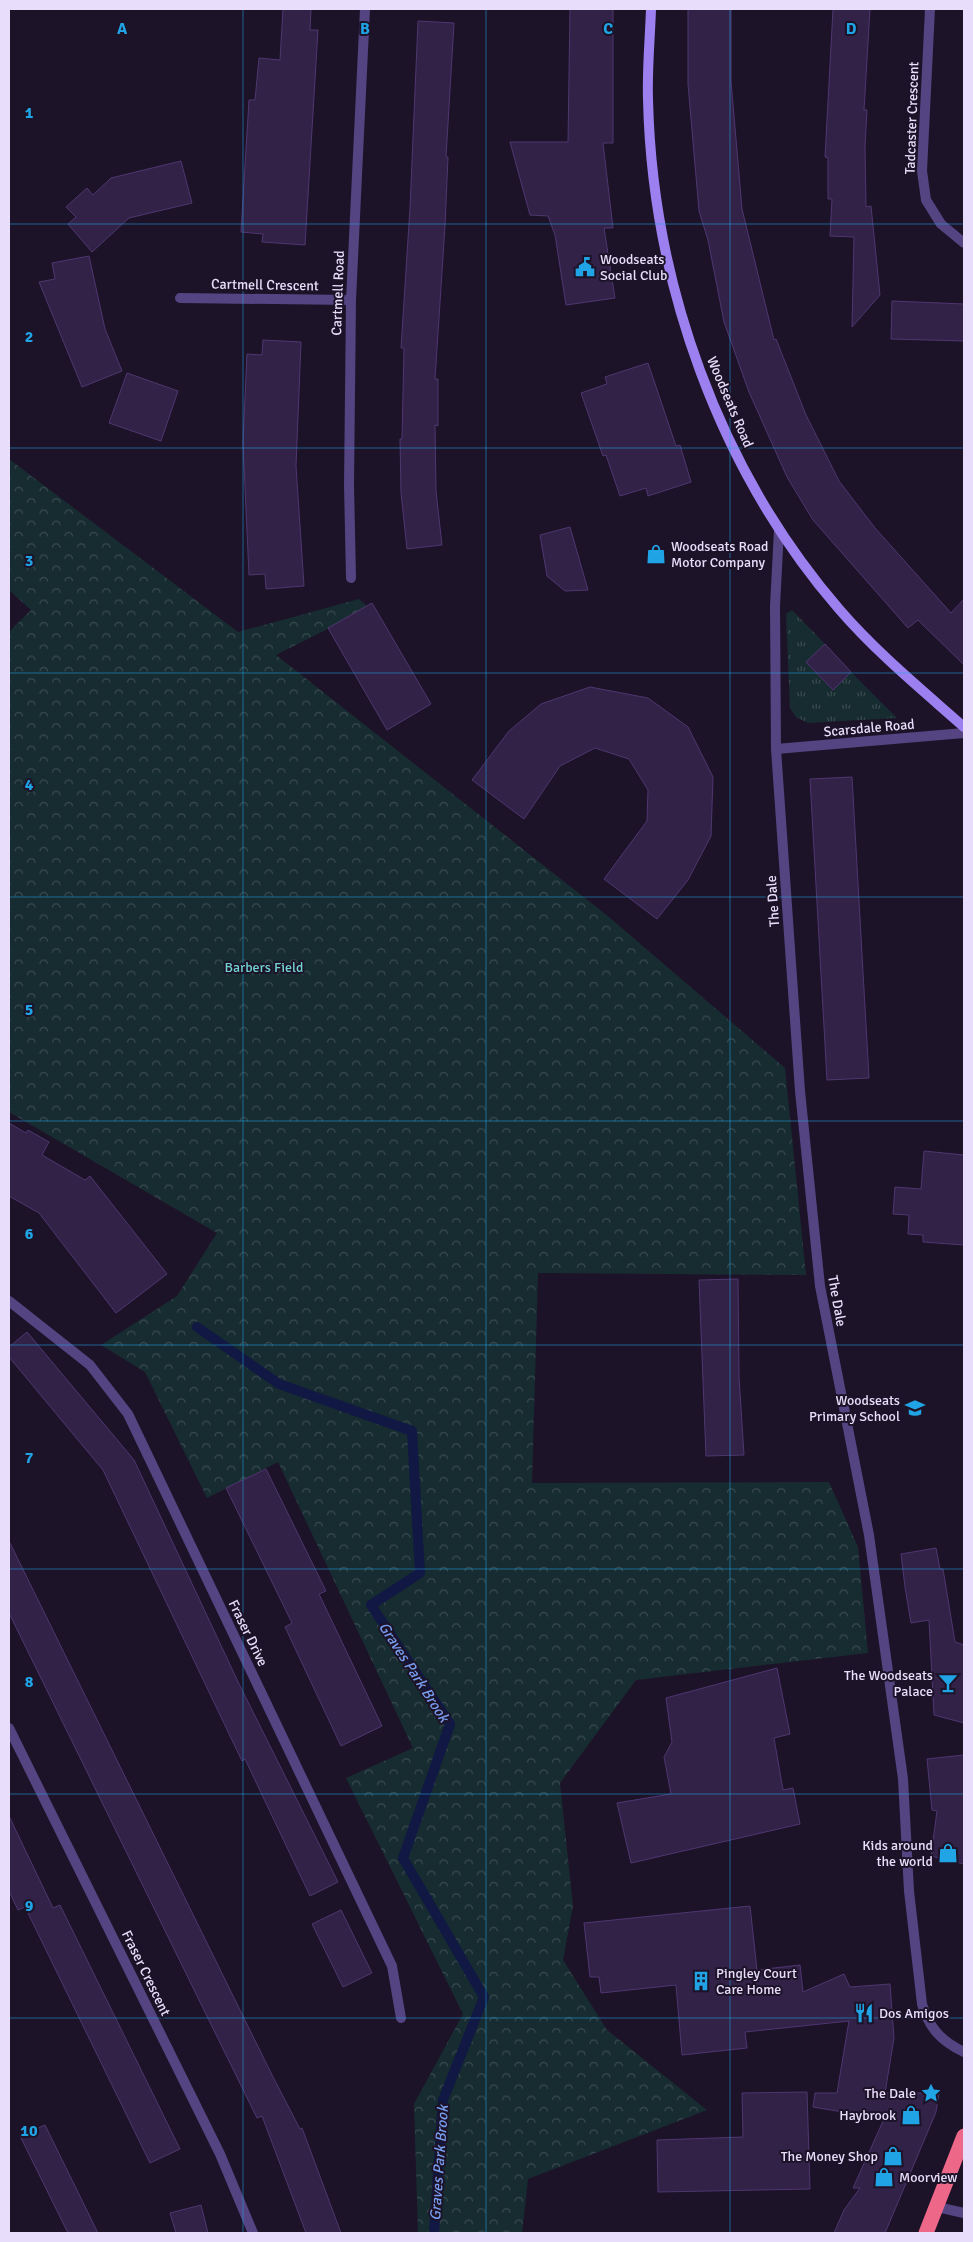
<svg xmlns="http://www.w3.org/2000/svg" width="973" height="2242" font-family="Signika,sans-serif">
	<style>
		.grass { fill: url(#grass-tufts) }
		.park { fill: url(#park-crowns) }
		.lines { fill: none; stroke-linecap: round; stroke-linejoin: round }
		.stream { stroke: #111843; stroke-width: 10 }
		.building { fill: #322247; stroke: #4f3670 }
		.street { stroke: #544481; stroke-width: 10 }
		.secondary { stroke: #9d80f0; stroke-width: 10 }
		.highway { stroke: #ed6788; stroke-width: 15 }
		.grid { fill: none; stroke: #20a4e5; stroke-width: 1; stroke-opacity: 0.55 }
		.labels { text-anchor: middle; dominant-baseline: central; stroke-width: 4; stroke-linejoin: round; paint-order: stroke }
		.street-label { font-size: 14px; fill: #e8defb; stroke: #1c1328 }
		.poi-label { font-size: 14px; fill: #e8defb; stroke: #1c1328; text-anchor: end }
		.park-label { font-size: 14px; fill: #71d4d2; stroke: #1c1328 }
		.water-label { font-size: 15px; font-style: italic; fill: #789def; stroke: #1c1328 }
		.grid-label { font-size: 16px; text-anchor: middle; font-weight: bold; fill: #20a4e5; stroke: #1c1328; stroke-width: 4; stroke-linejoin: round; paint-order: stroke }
	</style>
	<defs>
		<pattern id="grass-tufts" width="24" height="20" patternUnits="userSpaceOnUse" patternTransform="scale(1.25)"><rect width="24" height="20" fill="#172c31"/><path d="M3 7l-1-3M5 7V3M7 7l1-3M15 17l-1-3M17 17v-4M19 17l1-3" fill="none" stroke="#394a50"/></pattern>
		<pattern id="park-crowns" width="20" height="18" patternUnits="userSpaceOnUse" patternTransform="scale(1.25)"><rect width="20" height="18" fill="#172c31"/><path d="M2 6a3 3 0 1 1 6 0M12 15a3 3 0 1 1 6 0" fill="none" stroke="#394a50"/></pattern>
	</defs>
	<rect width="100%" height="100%" fill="#1c1328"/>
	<polygon class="grass" points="792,610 825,644 806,662 832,690 851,672 897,718 808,723 796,717 790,708 786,614"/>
	<polygon class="park" points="9,459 238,632 359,599 369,608 276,655 609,917 785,1068 806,1275 538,1273 532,1483 829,1482 858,1547 868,1653 636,1680 560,1783 573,1906 563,1960 607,2030 707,2110 528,2179 522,2233 418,2233 414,2104 463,2014 346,1778 413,1748 278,1462 207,1498 145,1372 101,1345 177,1296 217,1233 9,1112 9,632 31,610 9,590"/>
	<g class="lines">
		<polyline class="stream" points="197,1327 279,1384 412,1431 420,1573 371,1605 450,1724 403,1858 484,1997 443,2100 434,2233"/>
	</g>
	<g class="building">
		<polygon points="283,9 311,9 310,30 318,30 305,245 262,242 263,234 241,232 249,100 255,100 259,58 280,60"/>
		<polygon points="570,9 613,9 613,143 603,143 613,228 604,228 615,298 566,305 555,235 548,216 530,215 510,142 568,142"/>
		<polygon points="688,9 731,9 731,81 742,209 774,340 776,339 806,415 839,481 875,528 951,613 964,599 964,665 918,620 908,628 813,520 787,477 749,392 724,322 708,240 699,211 688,84"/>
		<polygon points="833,9 870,9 864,110 867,110 865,146 866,207 871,206 880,295 852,327 854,237 830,236 832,199 828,199 828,158 825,157"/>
		<polygon points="418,21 454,23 446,157 448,157 445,226 435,379 438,379 438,426 435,425 436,491 442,545 407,549 401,493 400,439 402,439 404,348 401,348 410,208"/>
		<polygon points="181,161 192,203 129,218 92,252 68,224 76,217 66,207 87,188 93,195 111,178"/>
		<polygon points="89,256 105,329 122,371 82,387 39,282 55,279 52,263"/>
		<polygon points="892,301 964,304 964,341 891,339"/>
		<polygon points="263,340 301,342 296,466 304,586 266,589 265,574 249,575 243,443 247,354 262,355"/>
		<polygon points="648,363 676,446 680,445 691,482 648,496 646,488 620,496 606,455 603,456 581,393 607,384 605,377"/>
		<polygon points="127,373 178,391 161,441 109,423"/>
		<polygon points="570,527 588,590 565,591 547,576 540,535"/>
		<polygon points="372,603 431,704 387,730 328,628"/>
		<polygon points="825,644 851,672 833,690 806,662"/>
		<polygon points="590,687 648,698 688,727 713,777 711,836 688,880 657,919 604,879 647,821 648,790 629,759 595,748 560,766 524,819 472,780 509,731 541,704"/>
		<polygon points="852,777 869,1078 827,1080 810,779"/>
		<polygon points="9,1123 26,1133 28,1130 49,1142 42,1155 85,1180 90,1176 167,1274 116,1313 39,1213 9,1196"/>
		<polygon points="924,1151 964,1155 964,1245 923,1242 923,1235 908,1234 909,1215 893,1214 895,1187 921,1189"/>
		<polygon points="738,1279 739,1377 744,1455 706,1456 699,1280"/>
		<polygon points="27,1332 134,1460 240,1686 338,1882 310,1896 245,1759 242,1761 103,1470 9,1357 9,1347"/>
		<polygon points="266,1469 326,1591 319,1594 382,1726 341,1746 285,1627 292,1623 226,1488"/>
		<polygon points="9,1541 273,2077 300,2129 302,2128 341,2233 306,2233 262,2116 257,2118 9,1613"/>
		<polygon points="936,1548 940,1569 943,1569 955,1642 964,1645 964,1723 934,1715 929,1620 911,1623 905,1587 901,1554"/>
		<polygon points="777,1668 790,1734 774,1738 783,1790 793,1788 800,1824 631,1863 617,1803 671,1794 664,1757 672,1742 666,1698"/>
		<polygon points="964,1755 964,1864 931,1856 937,1811 932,1810 927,1759"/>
		<polygon points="9,1816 53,1908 60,1905 180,2149 150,2163 25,1907 18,1910 9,1891"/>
		<polygon points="750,1906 757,1970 800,1965 803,1992 844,1974 850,1987 890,1984 894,2038 885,2093 939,2093 936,2112 885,2233 834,2233 844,2210 860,2188 853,2188 884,2119 813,2107 815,2093 837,2093 849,2021 745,2032 747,2048 682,2055 676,1985 601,1993 599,1977 590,1977 584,1923"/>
		<polygon points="341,1910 372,1973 343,1987 312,1924"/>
		<polygon points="807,2092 810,2189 658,2192 657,2140 743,2137 742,2093"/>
		<polygon points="45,2125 98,2233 68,2233 20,2136"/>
		<polygon points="201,2205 208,2233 176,2233 170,2213"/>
	</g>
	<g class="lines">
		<g class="street">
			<polyline points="930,9 922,171 926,200 941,224 964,243"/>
			<polyline points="180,298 351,300"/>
			<path d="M 779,530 L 775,606 L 776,749 L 800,1091 L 820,1286 L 869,1535 L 903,1779 L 909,1891 L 922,2004 C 929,2028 941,2041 964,2052"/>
			<polyline points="351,578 349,485 351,300 365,9"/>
			<polyline points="776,749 964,733"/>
			<polyline points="9,1301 90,1365 128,1414 392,1966 401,2018"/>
			<polyline points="9,1728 220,2154 253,2233"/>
			<polyline points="937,2207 964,2213"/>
		</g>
		<path class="secondary" d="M 651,9 C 650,39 647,69 648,99 C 652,282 719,470 839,609 C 876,652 921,689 964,727"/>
		<polyline class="highway" points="926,2233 964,2136"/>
	</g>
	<path class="grid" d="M 243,9 L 243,2233M 486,9 L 486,2233M 730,9 L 730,2233M 9,224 L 964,224M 9,448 L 964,448M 9,673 L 964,673M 9,897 L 964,897M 9,1121 L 964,1121M 9,1345 L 964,1345M 9,1569 L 964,1569M 9,1794 L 964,1794M 9,2018 L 964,2018"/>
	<defs>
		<symbol id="civic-bare" viewBox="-9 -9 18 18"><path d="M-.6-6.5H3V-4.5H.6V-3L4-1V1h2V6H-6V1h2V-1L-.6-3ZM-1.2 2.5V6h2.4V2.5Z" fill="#20a4e5" stroke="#1c1328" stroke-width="2.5" paint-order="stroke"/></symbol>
		<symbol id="shop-bare" viewBox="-9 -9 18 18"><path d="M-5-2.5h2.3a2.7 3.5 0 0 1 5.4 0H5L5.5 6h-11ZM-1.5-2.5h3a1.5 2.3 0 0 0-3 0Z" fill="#20a4e5" stroke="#1c1328" stroke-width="2.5" paint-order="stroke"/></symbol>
		<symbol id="school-bare" viewBox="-9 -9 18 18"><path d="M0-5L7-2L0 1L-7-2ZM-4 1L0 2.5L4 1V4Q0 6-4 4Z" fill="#20a4e5" stroke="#1c1328" stroke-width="2.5" paint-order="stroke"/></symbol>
		<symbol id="bar-bare" viewBox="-9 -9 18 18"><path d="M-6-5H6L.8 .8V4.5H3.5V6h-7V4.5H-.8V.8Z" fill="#20a4e5" stroke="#1c1328" stroke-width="2.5" paint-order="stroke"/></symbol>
		<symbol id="building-bare" viewBox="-9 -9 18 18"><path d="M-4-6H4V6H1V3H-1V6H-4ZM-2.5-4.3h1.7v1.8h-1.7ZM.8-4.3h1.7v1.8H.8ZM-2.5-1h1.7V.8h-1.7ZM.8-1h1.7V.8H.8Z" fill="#20a4e5" stroke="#1c1328" stroke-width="2.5" paint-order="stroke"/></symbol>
		<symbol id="restaurant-bare" viewBox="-9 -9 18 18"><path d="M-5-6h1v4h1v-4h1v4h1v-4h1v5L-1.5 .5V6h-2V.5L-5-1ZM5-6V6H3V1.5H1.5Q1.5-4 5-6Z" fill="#20a4e5" stroke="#1c1328" stroke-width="2.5" paint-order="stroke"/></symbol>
		<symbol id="sight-bare" viewBox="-9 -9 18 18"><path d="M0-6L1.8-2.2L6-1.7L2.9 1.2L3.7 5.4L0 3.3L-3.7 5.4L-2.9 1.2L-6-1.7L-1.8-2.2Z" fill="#20a4e5" stroke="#1c1328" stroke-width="2.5" paint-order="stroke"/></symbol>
	</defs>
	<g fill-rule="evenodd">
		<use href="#civic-bare" x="571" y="253" width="28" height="28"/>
		<use href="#shop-bare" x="642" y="540" width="28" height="28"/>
		<use href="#school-bare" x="901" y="1394" width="28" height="28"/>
		<use href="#bar-bare" x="934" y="1669" width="28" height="28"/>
		<use href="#shop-bare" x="934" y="1839" width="28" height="28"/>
		<use href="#building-bare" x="687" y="1967" width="28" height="28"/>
		<use href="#restaurant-bare" x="850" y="1999" width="28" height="28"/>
		<use href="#sight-bare" x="917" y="2079" width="28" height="28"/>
		<use href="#shop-bare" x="897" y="2101" width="28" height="28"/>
		<use href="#shop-bare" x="879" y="2142" width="28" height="28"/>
		<use href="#shop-bare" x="870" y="2163" width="28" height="28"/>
	</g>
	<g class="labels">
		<g class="street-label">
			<text transform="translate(912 118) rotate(-88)">Tadcaster Crescent</text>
			<text transform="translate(265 285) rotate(1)">Cartmell Crescent</text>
			<text transform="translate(338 293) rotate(-88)">Cartmell Road</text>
			<text transform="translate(730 402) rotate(67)">Woodseats Road</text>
			<text transform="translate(869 728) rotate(-5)">Scarsdale Road</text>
			<text transform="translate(773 901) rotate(-94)">The Dale</text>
			<text transform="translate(837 1301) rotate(80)">The Dale</text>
			<text transform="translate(248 1633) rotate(64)">Fraser Drive</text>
			<text transform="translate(146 1973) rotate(64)">Fraser Crescent</text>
		</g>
		<g class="poi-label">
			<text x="600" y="259" text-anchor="start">Woodseats<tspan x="600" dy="16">Social Club</tspan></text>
			<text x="671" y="546" text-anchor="start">Woodseats Road<tspan x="671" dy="16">Motor Company</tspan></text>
			<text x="900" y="1400">Woodseats<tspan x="900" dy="16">Primary School</tspan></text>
			<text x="933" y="1675">The Woodseats<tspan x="933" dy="16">Palace</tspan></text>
			<text x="933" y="1845">Kids around<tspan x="933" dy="16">the world</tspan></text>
			<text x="716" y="1973" text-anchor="start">Pingley Court<tspan x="716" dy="16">Care Home</tspan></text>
			<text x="879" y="2013" text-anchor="start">Dos Amigos</text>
			<text x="916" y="2093">The Dale</text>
			<text x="896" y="2115">Haybrook</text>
			<text x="878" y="2156">The Money Shop</text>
			<text x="899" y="2177" text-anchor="start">Moorview</text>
		</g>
		<g class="park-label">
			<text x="264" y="967">Barbers Field</text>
		</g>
		<g class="water-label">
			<text transform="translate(414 1672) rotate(57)">Graves Park Brook</text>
			<text transform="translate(439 2163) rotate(-86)">Graves Park Brook</text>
		</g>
	</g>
	<g class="grid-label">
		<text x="122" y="34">A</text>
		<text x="365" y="34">B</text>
		<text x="608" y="34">C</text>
		<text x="851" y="34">D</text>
		<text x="29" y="118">1</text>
		<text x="29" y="342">2</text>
		<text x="29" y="566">3</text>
		<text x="29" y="790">4</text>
		<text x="29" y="1015">5</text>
		<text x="29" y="1239">6</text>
		<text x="29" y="1463">7</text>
		<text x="29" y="1687">8</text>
		<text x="29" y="1911">9</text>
		<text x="29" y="2136">10</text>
	</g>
	<rect width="973" height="2242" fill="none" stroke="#e8defb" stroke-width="20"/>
</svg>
